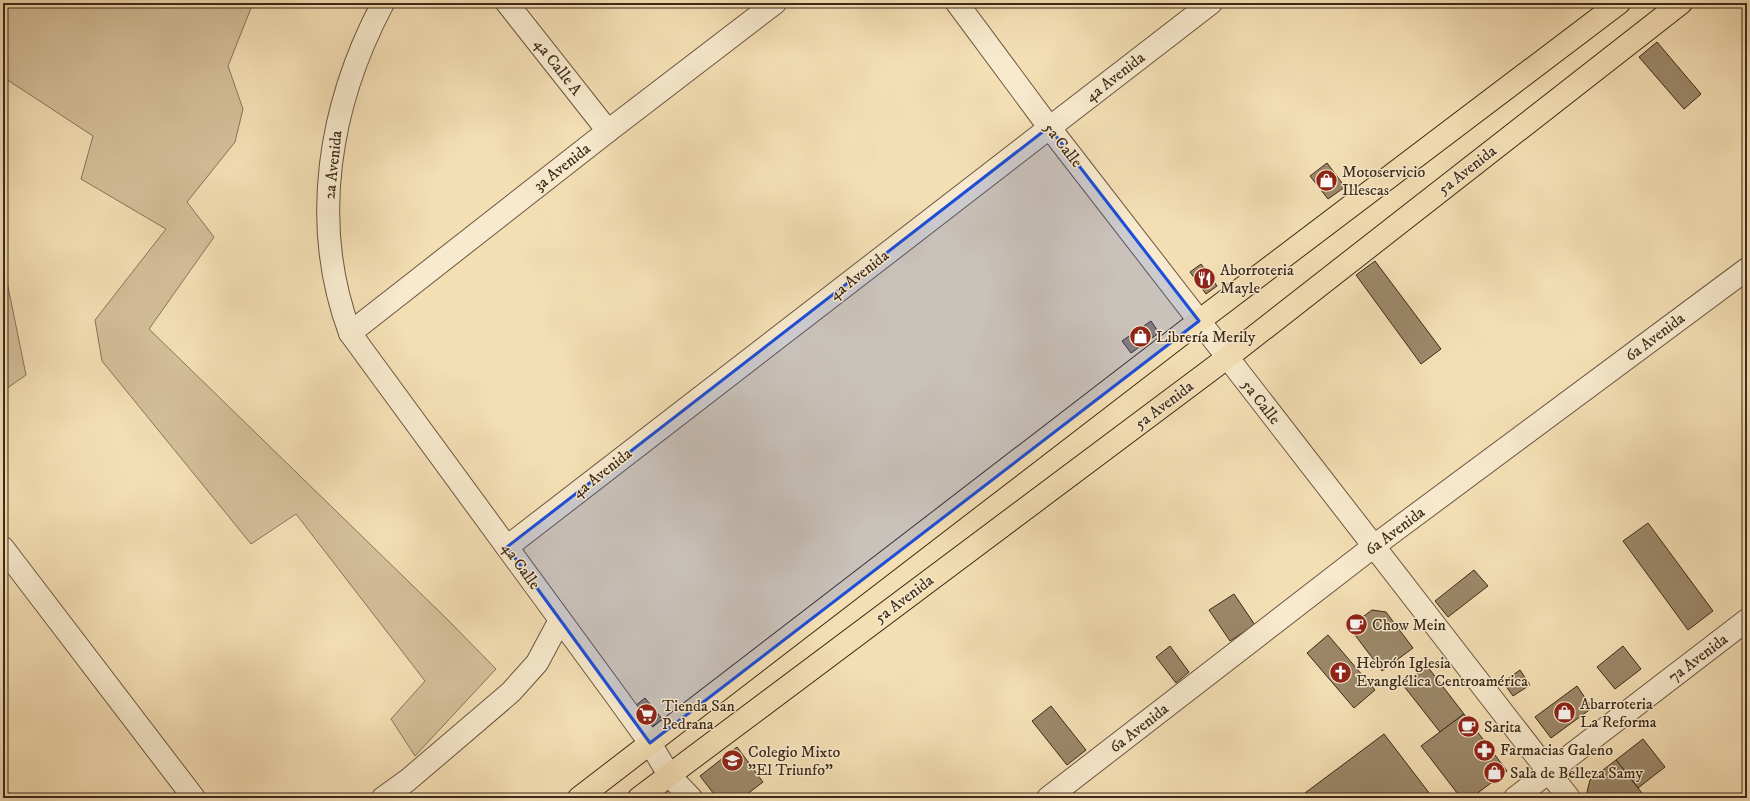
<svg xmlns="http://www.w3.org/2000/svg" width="1750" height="801" font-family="'IM FELL DW Pica',serif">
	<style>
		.green { fill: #d5c09a; stroke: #89745a }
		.building { fill: #9c886a; stroke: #3d2919 }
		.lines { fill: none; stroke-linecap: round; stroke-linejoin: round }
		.minor-casing { stroke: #6b5640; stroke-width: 24 }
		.major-casing { stroke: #3d2919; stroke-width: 24 }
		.minor { stroke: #f8eace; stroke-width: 22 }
		.major { stroke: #f4dfb4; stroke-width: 22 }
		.marked { fill: #1d4ed8; fill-opacity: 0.2; stroke: #1d4ed8; stroke-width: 3; stroke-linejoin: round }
		.labels { text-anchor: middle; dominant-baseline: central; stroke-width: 3; stroke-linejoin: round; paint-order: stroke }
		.street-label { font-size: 16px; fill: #3d2919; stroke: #f8eace }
		.poi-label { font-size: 16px; fill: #3d2919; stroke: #f8eace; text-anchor: start }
	</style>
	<rect width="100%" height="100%" fill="#f4dfb4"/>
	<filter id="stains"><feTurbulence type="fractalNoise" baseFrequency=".005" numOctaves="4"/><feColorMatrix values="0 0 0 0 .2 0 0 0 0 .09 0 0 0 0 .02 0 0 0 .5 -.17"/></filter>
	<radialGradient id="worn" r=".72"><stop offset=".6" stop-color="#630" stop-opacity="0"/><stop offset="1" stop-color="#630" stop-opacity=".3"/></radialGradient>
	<g class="green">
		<polygon points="3,3 253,3 228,66 243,109 235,142 187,202 214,237 149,329 447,619 496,669 415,756 391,719 425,681 296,514 251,544 102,361 95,320 166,229 81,179 93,136 3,77"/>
		<polygon points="3,262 26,375 3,391"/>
	</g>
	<g class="building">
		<polygon points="1657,42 1701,94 1684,109 1639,57"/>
		<polygon points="1327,163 1345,187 1328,199 1310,176"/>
		<polygon points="1375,261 1441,349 1421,364 1356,275"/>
		<polygon points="1201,264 1217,286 1206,294 1190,272"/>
		<polygon points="1151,321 1159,333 1131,353 1122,341"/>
		<polygon points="1648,523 1713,611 1688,630 1623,541"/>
		<polygon points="1474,570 1488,586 1448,617 1435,601"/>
		<polygon points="1234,594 1255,625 1230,641 1209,610"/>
		<polygon points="1372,610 1386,612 1413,648 1382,671 1349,627"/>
		<polygon points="1328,635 1375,690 1354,708 1307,653"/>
		<polygon points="1170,646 1189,672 1176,683 1156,657"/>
		<polygon points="1623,646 1641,669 1615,689 1597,667"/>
		<polygon points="1427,666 1464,714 1440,732 1403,685"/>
		<polygon points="1520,670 1530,685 1513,696 1503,682"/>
		<polygon points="1577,686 1592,708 1551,738 1535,717"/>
		<polygon points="645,698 663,720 645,731 630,710"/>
		<polygon points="1051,706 1086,750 1067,765 1032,721"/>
		<polygon points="1464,714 1507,771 1471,798 1461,798 1421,746"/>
		<polygon points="1384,734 1433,798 1309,798 1305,793"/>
		<polygon points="1643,739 1665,767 1638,788 1616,760"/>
		<polygon points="737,747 763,782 742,798 717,798 700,776"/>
		<polygon points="1616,760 1638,788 1646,798 1588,798 1586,796 1590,780"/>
	</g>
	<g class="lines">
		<defs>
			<g id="minor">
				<path d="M 383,3 C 329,105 309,223 350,333 L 619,700 L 650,743 L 669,775 L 691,798"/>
				<polyline points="507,3 608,131"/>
				<polyline points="957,3 1049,127 1569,798"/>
				<polyline points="350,333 608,131 775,3"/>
				<polyline points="507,547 1211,3"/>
				<polyline points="3,548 194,798"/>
				<polyline points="383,798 408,780 511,692 537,663 560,620"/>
				<polyline points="1048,798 1374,546 1747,269"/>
				<polyline points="1515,798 1747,620"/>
			</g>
			<g id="major">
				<polyline points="579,798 1199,321 1619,3"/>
				<polyline points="639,798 1228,357 1681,3"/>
			</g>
		</defs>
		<use href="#minor" class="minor-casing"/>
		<use href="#major" class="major-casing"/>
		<use href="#minor" class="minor"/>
		<use href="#major" class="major"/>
	</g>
	<path class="marked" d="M 1049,127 L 1199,321 L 650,743 L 507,547 Z"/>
	<defs>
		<symbol id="shop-disc" viewBox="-11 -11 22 22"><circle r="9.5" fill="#8f2418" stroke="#f8eace"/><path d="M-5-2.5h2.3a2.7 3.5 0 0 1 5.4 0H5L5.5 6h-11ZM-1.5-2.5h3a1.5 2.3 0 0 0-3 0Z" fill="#fff"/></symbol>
		<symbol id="restaurant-disc" viewBox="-11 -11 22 22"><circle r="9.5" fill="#8f2418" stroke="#f8eace"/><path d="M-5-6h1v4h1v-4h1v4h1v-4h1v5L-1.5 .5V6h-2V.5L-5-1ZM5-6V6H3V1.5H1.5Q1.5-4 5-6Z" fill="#fff"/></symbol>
		<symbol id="cafe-disc" viewBox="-11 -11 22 22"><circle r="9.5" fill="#8f2418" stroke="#f8eace"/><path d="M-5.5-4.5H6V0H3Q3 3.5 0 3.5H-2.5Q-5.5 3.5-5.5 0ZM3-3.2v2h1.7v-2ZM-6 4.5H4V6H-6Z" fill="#fff"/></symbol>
		<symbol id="church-disc" viewBox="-11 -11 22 22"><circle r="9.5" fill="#8f2418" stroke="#f8eace"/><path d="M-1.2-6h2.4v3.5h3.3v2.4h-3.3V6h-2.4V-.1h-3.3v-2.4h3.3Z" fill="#fff"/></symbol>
		<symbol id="supermarket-disc" viewBox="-11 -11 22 22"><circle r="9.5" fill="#8f2418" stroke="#f8eace"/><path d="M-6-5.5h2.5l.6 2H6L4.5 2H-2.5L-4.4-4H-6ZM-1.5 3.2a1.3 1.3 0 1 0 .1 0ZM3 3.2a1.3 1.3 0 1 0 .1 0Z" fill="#fff"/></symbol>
		<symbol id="pharmacy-disc" viewBox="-11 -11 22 22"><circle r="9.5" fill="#8f2418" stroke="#f8eace"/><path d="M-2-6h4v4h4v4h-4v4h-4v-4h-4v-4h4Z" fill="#fff"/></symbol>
		<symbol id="school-disc" viewBox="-11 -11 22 22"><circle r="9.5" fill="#8f2418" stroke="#f8eace"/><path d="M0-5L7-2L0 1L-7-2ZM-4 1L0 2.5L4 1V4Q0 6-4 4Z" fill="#fff"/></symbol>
	</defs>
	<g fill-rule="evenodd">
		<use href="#shop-disc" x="1314" y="168" width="25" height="25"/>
		<use href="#restaurant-disc" x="1192" y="266" width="25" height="25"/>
		<use href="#shop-disc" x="1128" y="324" width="25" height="25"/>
		<use href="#cafe-disc" x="1344" y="612" width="25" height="25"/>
		<use href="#church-disc" x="1328" y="660" width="25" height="25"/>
		<use href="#shop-disc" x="1552" y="700" width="25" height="25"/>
		<use href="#supermarket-disc" x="634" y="702" width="25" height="25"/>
		<use href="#cafe-disc" x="1456" y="714" width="25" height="25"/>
		<use href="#pharmacy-disc" x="1472" y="738" width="25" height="25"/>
		<use href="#school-disc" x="720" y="748" width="25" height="25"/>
		<use href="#shop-disc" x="1482" y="760" width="25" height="25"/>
	</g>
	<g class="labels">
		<g class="street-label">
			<text transform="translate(558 67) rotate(52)">4a Calle A</text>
			<text transform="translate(1115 77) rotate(-38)">4a Avenida</text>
			<text transform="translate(1063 145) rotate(52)">5a Calle</text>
			<text transform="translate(333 165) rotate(-84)">2a Avenida</text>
			<text transform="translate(562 167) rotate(-38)">3a Avenida</text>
			<text transform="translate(1467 170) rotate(-38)">5a Avenida</text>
			<text transform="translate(859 275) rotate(-38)">4a Avenida</text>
			<text transform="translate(1655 337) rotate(-37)">6a Avenida</text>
			<text transform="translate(1261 402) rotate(52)">5a Calle</text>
			<text transform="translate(1164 405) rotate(-37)">5a Avenida</text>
			<text transform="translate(602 473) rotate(-38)">4a Avenida</text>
			<text transform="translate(1395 531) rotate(-37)">6a Avenida</text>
			<text transform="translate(521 566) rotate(54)">4a Calle</text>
			<text transform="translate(904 599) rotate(-37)">5a Avenida</text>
			<text transform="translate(1698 658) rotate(-37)">7a Avenida</text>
			<text transform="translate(1139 728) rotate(-38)">6a Avenida</text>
		</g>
		<g class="poi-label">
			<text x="1342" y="172">Motoservicio<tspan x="1342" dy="18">Illescas</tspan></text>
			<text x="1220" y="270">Aborroteria<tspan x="1220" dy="18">Mayle</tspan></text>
			<text x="1156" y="337">Librería Merily</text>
			<text x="1372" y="625">Chow Mein</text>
			<text x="1356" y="663">Hebrón Iglesia<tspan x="1356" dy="18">Evanglélica Centroamérica</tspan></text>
			<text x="1580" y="704">Abarroteria<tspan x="1580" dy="18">La Reforma</tspan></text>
			<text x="662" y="706">Tienda San<tspan x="662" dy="18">Pedrana</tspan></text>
			<text x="1484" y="727">Sarita</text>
			<text x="1500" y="750">Farmacias Galeno</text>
			<text x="748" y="752">Colegio Mixto<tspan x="748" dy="18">"El Triunfo"</tspan></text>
			<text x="1510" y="773">Sala de Belleza Samy</text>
		</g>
	</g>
	<rect width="1750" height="801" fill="none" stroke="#f4dfb4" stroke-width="16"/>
	<rect x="4" y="4" width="1742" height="793" fill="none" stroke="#3d2919" stroke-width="2"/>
	<rect x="8" y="8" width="1734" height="785" fill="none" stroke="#3d2919"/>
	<rect width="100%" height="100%" filter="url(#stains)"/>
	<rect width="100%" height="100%" fill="url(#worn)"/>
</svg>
